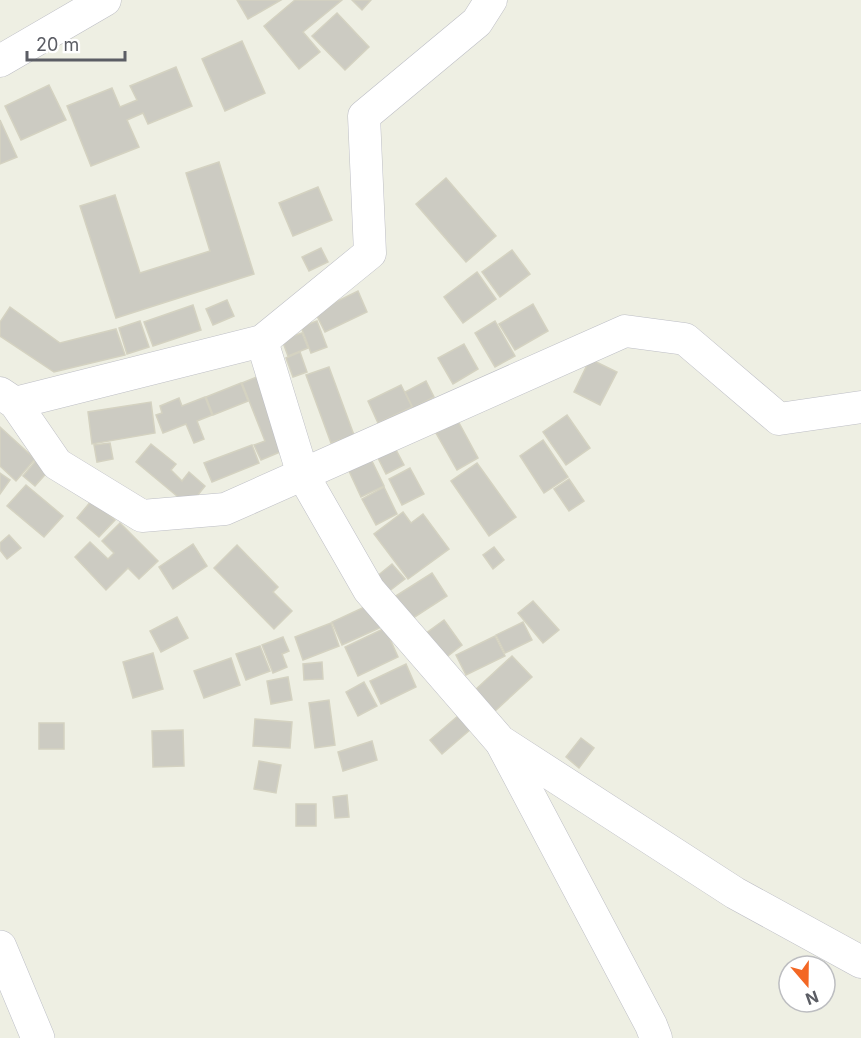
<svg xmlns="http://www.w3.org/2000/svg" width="861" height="1038" font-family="Inter,sans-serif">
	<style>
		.building { fill: #cccbc2; stroke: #d4d2c1; stroke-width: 1.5 }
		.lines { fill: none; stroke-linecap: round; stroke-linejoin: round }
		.street-casing { stroke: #bdbec5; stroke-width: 33 }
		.secondary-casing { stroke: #bdbfc7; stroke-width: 34 }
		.street { stroke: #fff; stroke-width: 32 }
		.secondary { stroke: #fff; stroke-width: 33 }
	</style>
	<rect width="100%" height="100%" fill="#eeefe3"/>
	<g class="building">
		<polygon points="237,0 281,0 248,19"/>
		<polygon points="295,0 342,0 303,32 320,52 299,69 264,26"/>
		<polygon points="352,0 371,0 362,10"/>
		<polygon points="337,13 369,47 345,70 312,36"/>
		<polygon points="242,41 265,93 225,111 202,59"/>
		<polygon points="176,67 192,106 148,124 143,113 127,120 139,147 91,166 67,106 112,88 120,107 137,100 130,86"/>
		<polygon points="49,85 66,120 21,140 5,106"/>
		<polygon points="0,120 17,157 0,164"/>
		<polygon points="219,162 254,274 116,318 80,206 115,195 140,273 210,251 186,173"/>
		<polygon points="446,178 496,236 466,262 416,204"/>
		<polygon points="318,187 332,220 293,236 279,203"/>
		<polygon points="321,248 328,262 309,271 302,257"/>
		<polygon points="512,250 530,274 500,297 482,272"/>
		<polygon points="477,272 496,299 463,323 444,297"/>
		<polygon points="358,291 367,312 325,332 315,312"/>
		<polygon points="227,300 234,316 213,325 206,309"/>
		<polygon points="533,304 548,331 515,350 499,324"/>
		<polygon points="193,305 201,330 153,346 144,322"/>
		<polygon points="10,307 60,343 116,329 125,355 54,372 0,336 0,322"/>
		<polygon points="140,321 149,347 127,354 119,328"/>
		<polygon points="317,321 327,347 311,353 301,327"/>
		<polygon points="495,321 515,356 495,367 475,333"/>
		<polygon points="302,333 308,348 288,356 282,340"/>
		<polygon points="464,344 478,369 453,384 438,358"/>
		<polygon points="300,352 307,372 293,377 286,358"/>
		<polygon points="590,359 617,372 600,405 574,392"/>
		<polygon points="329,367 354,435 331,443 306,375"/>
		<polygon points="259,376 287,449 261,460 254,445 265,441 242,383"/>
		<polygon points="426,381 434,397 413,408 405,392"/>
		<polygon points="241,383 248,401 213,415 206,397"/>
		<polygon points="401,385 412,407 378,423 368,401"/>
		<polygon points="205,397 212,415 197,421 204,439 194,443 186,424 163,433 156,415 162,413 160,406 179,398 182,406"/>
		<polygon points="151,402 155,433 92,444 88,412"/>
		<polygon points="567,415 590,448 566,465 543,432"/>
		<polygon points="458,421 478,458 457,470 436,433"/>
		<polygon points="0,427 35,459 16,481 0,466"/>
		<polygon points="543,440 568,477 544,493 520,456"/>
		<polygon points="110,443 113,459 97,462 94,445"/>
		<polygon points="151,444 176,464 171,470 182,481 189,472 205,486 189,506 136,462"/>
		<polygon points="252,445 259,463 212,482 204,463"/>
		<polygon points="394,446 404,465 386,474 376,454"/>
		<polygon points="37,459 50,469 35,486 23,476"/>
		<polygon points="371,459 384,486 361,497 348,469"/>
		<polygon points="477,463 516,517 489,536 451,481"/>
		<polygon points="410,468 424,494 402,505 389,479"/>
		<polygon points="0,473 10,480 0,494"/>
		<polygon points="569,479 584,501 569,511 554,489"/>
		<polygon points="26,485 63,516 44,537 7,506"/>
		<polygon points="384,487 397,514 376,525 362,499"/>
		<polygon points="92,500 115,520 99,537 77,518"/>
		<polygon points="403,512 411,523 423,514 449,549 408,579 374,534"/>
		<polygon points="120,523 158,561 139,579 128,568 106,590 75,557 90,542 108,559 114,553 102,541"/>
		<polygon points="9,535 21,548 7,559 0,550 0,543"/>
		<polygon points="193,544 207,566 173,589 159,567"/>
		<polygon points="237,545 278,587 273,592 292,611 274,629 214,568"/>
		<polygon points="494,547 504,560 493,569 483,555"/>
		<polygon points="392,564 405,579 388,592 376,577"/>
		<polygon points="432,573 447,596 407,622 391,599"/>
		<polygon points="533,601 559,630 543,643 518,613"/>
		<polygon points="373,603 384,626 342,645 332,622"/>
		<polygon points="177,617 188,638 161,652 150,631"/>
		<polygon points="444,620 462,645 444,659 425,634"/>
		<polygon points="523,622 532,640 505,653 496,635"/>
		<polygon points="331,623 339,646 303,660 295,637"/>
		<polygon points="385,628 398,657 358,676 345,647"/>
		<polygon points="495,636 505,656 466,675 456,655"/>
		<polygon points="283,637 289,651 282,654 287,667 273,673 262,645"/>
		<polygon points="260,646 270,671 246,680 236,654"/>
		<polygon points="153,653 163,689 133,698 123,662"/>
		<polygon points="512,656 532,677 494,712 474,691"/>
		<polygon points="231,658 240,685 204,698 194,671"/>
		<polygon points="322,662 323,679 304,680 303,664"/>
		<polygon points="406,664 416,687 381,704 370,681"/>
		<polygon points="288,677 292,700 271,704 267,681"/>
		<polygon points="364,682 377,706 358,716 346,692"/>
		<polygon points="329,700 335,745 315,748 309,703"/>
		<polygon points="459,715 471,729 442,754 430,740"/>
		<polygon points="255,719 292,722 290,748 253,746"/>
		<rect x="39" y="723" width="25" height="26"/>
		<polygon points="183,730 184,766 153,767 152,731"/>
		<polygon points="581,738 594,748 579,768 566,757"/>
		<polygon points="372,741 377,760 343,771 338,752"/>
		<polygon points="259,761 281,765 276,793 254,789"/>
		<polygon points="347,795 349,817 335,818 333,797"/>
		<rect x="296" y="804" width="20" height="22"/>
	</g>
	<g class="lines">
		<defs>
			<g id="street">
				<polyline points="0,61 105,0"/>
				<polyline points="262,341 303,475 369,590 500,741 735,893 861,962"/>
				<polyline points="0,393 15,403 57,464 142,516 225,509 625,331 685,339 779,419 861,407"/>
				<polyline points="15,403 262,341 370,253 364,116 477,22 491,0"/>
				<polyline points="502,744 651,1025 656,1038"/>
			</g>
			<polyline id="secondary" points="0,947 38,1038"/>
		</defs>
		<use href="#street" class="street-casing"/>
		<use href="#secondary" class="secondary-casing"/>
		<use href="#street" class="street"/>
		<use href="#secondary" class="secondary"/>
	</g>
	<g transform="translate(807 984) rotate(160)"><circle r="28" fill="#ffffff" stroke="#bdbec1" stroke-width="1.5"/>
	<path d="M0-4.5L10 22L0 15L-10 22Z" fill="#f36724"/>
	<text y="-9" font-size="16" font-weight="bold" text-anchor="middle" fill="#5b5d64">N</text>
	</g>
	<path d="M27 51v9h98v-9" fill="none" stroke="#5b5d64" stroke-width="3"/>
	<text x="36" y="51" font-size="18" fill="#5b5d64" stroke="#ffffff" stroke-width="4.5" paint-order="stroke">20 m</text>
</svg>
